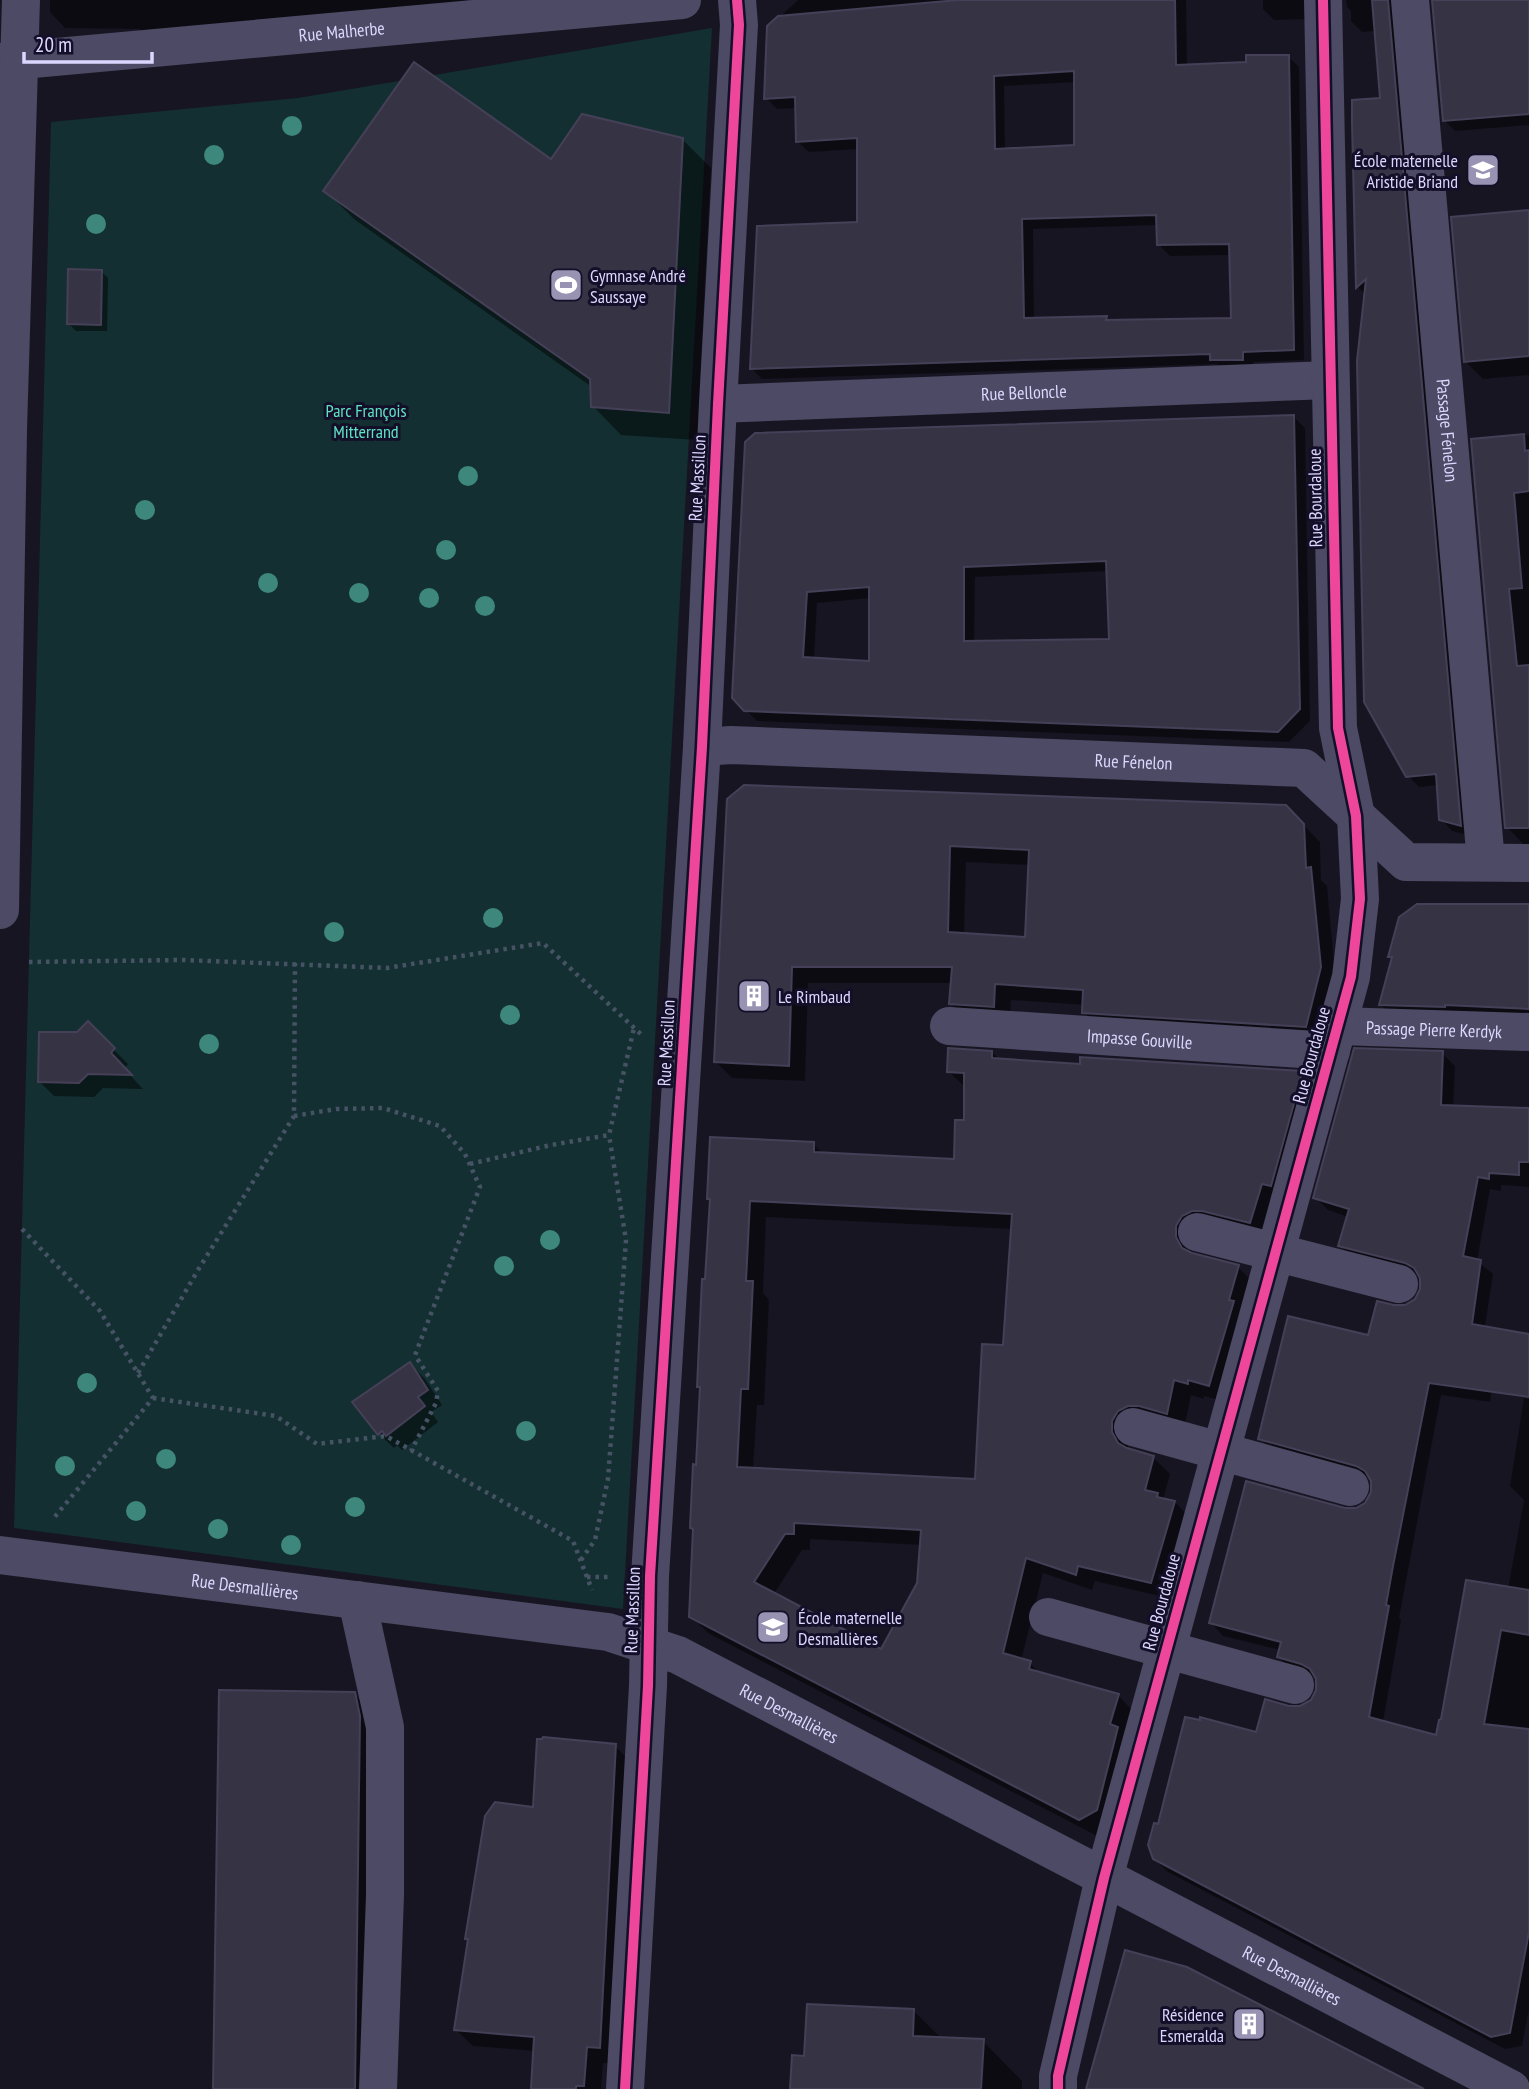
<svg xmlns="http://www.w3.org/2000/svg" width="1529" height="2089" font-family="'PT Sans Narrow',sans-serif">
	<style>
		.green { fill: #132f31 }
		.shadow { fill: #0007; fill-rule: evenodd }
		.building { fill: #363345; stroke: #454057; stroke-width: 2; fill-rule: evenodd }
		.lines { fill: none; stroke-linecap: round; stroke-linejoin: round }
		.path { stroke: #465364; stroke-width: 4.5; stroke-dasharray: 3.5 5; stroke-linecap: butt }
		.minor { stroke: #4c4a64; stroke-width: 38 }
		.cycleway-casing { stroke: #140f29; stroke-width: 15 }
		.cycleway { stroke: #ed469a; stroke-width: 10 }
		.tree { fill: #3e877c }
		.labels { text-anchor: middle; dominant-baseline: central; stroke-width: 6; stroke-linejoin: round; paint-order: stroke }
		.street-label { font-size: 18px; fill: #ddd7ff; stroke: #140f29 }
		.poi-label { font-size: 18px; fill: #ddd7ff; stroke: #140f29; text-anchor: start }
		.park-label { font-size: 18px; fill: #5ee4c5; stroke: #140f29 }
	</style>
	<rect width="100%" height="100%" fill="#181523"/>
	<polygon class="green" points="712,28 623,1609 14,1528 51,122 298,98"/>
	<g class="shadow">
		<polygon points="50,0 466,0 466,5 142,32 139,29 65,28 50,12"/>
		<path d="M 798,0 L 1186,0 L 1187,66 L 1248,64 L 1288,56 L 1299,67 L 1304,360 L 1253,362 L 1253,371 L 1223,370 L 1217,364 L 762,379 L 751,368 L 859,223 L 859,149 L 809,152 L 797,141 L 797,108 L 777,109 L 766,98 L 770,26 ZM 1076,82 L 1076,147 L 1005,150 L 1004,86 ZM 1158,225 L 1159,245 L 1170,256 L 1231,255 L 1233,320 L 1110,322 L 1106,318 L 1034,319 L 1033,229 Z"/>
		<polygon points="1263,0 1315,0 1312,19 1274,20 1263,9"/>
		<polygon points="1346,0 1403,0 1471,836 1452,831 1441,819 1438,785 1419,787 1408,776 1366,295 1358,287 1354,122 1382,100 1376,31 1362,32 1351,21 1351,11 1347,7"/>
		<polygon points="1434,0 1529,0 1529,125 1455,131 1444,120"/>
		<polygon points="682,139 711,168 697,440 621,435 593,406 592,387 354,219 325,190 552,161"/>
		<polygon points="1529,212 1529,375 1483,379 1466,362"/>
		<polygon points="101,271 108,278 107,331 76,331 69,324"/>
		<path d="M 1294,417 L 1305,428 L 1310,721 L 1289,742 L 757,721 L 746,710 L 747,443 ZM 1108,571 L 1110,641 L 974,642 L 975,577 ZM 871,598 L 871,663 L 814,660 L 817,603 Z"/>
		<polygon points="1529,435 1529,845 1524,845 1507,827 1473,441"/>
		<path d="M 728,800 L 1285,806 L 1320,842 L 1321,880 L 1327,886 L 1336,984 L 1322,1043 L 1101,1029 L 1084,1012 L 1085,1005 L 1011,1000 L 1010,1023 L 968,1020 L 951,1004 L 952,983 L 808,983 L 805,1081 L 732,1078 L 716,1062 ZM 966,862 L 1030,865 L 1027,939 L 964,935 Z"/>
		<polygon points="1529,905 1529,1021 1393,1018 1381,1005 1393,960 1389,957"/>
		<polygon points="88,1024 128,1064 124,1069 143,1089 103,1088 94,1097 54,1096 40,1082"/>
		<path d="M 992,1052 L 1000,1060 L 1082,1066 L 1302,1073 L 1318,1089 L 1267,1239 L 1192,1243 L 1192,1255 L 1238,1267 L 1255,1284 L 1226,1402 L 1204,1396 L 1204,1399 L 1191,1395 L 1184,1429 L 1128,1438 L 1128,1450 L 1153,1457 L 1170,1474 L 1163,1500 L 1175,1502 L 1191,1519 L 1168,1598 L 1095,1581 L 1092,1590 L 1043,1573 L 1021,1661 L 1030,1663 L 1041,1675 L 1118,1695 L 1134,1712 L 1097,1836 L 708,1633 L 691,1616 L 695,1531 L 692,1528 L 698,1467 L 702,1389 L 699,1386 L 712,1201 L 708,1198 L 813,1144 L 824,1154 L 956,1161 L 965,1121 L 966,1088 L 949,1072 ZM 766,1217 L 1012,1229 L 1005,1346 L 977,1481 L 753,1469 L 757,1405 L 764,1405 L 769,1300 L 763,1293 ZM 810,1539 L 921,1545 L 919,1584 L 882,1651 L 774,1594 L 802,1550 L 810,1550 Z"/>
		<polygon points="1442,1053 1455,1066 1453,1108 1529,1110 1529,1187 1501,1185 1501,1191 1490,1189 1477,1261 1493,1274 1485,1327 1499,1341 1490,1402 1441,1395 1399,1618 1401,1620 1383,1722 1437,1737 1508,1589 1524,1500 1510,1486 1524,1398 1529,1399 1529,2009 1522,2046 1505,2049 1168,1872 1154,1859 1159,1826 1289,1708 1300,1708 1311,1702 1318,1692 1318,1678 1291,1670 1279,1657 1280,1650 1223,1636 1211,1623 1345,1510 1357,1510 1367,1503 1373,1494 1371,1478 1272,1451 1260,1438 1370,1337 1404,1307 1415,1301 1422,1291 1421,1276 1353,1258 1340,1245 1348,1217 1328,1210 1315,1197"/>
		<polygon points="410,1364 425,1379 442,1405 431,1412 438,1422 402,1450 397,1445 394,1448 379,1434"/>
		<polygon points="354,1694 388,1727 388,2089 214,2089"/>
		<polygon points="615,1746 632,1763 616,2064 603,2063 601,2089 533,2089 535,2051 473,2046 456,2030 535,1809"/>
		<polygon points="914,2011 942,2039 983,2041 1022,2081 1022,2089 792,2089 806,2058"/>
	</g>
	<g class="building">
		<path d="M 958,0 L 1175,0 L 1176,65 L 1246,62 L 1246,55 L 1289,55 L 1294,350 L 1243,352 L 1243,360 L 1210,360 L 1210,354 L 750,369 L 757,226 L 857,222 L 857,138 L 796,142 L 795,97 L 764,99 L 767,26 L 778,16 ZM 1074,71 L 1074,145 L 995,149 L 994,76 ZM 1156,215 L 1157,245 L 1229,244 L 1231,318 L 1106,320 L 1107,316 L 1024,318 L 1022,219 Z"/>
		<polygon points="1372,0 1388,0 1461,826 1439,820 1436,774 1406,777 1364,702 1357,361 1366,279 1356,288 1352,122 1352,100 1380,98"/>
		<polygon points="1432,0 1529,0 1529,114 1443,121"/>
		<polygon points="414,62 551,159 582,114 683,138 669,413 591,407 590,379 323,191"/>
		<polygon points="1529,210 1529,356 1464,362 1451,217"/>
		<polygon points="68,269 102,270 101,325 67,324"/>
		<path d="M 1294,415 L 1300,709 L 1278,732 L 744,711 L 732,698 L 745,442 L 755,433 ZM 1106,561 L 1109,639 L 964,641 L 964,567 ZM 869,587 L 869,661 L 803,657 L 807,592 Z"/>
		<polygon points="1524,434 1525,451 1529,450 1529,491 1514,493 1522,588 1509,589 1517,666 1529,665 1529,828 1505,828 1471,439"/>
		<path d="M 744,785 L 1286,805 L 1304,824 L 1306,868 L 1311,867 L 1321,967 L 1306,1027 L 1082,1013 L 1083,990 L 995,984 L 994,1007 L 949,1004 L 952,967 L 792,967 L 789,1066 L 714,1062 L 727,799 ZM 950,846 L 1029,850 L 1025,937 L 948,932 Z"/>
		<polygon points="1417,904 1529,904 1529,1009 1445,1005 1445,1007 1379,1005 1392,957 1388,957 1399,917"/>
		<polygon points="88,1021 115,1048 111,1053 132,1075 88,1074 79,1083 38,1082 39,1032 77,1032"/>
		<path d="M 948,1048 L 992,1051 L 992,1058 L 1080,1064 L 1080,1057 L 1303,1071 L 1271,1186 L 1262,1184 L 1250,1223 L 1202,1211 L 1192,1211 L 1182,1216 L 1176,1226 L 1176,1237 L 1182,1248 L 1192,1253 L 1239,1265 L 1229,1300 L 1234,1301 L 1209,1386 L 1188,1380 L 1188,1384 L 1174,1380 L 1167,1414 L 1139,1406 L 1128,1406 L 1118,1411 L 1112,1421 L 1112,1432 L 1118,1443 L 1127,1448 L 1154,1456 L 1145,1490 L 1158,1493 L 1157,1497 L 1175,1501 L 1151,1583 L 1078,1566 L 1076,1575 L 1026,1558 L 1003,1653 L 1031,1661 L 1029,1669 L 1119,1694 L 1110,1724 L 1118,1727 L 1097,1810 L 1079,1820 L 689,1617 L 693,1529 L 690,1528 L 693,1464 L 696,1465 L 700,1387 L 697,1387 L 702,1279 L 705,1279 L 710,1199 L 707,1199 L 710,1137 L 814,1142 L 814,1152 L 954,1159 L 955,1120 L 964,1120 L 964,1073 L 947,1072 ZM 750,1201 L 1012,1214 L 1003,1345 L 982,1344 L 975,1479 L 737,1467 L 741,1389 L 748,1389 L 753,1281 L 746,1281 ZM 794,1523 L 921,1530 L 917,1583 L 881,1649 L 754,1582 L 785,1534 L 794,1534 Z"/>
		<polygon points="1354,1048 1443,1051 1441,1105 1529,1108 1529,1162 1519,1162 1519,1175 1489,1173 1489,1179 1478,1177 1463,1256 1481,1260 1472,1324 1529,1334 1529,1397 1429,1383 1393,1566 1386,1605 1389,1606 1369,1717 1436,1735 1439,1720 1441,1719 1466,1580 1529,1590 1529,1635 1501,1630 1484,1724 1529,1729 1529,1932 1510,2033 1491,2037 1153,1859 1148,1845 1154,1823 1158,1824 1185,1717 1200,1720 1200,1717 1256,1732 1265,1699 1289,1706 1300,1706 1311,1700 1316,1690 1316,1679 1310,1669 1301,1664 1277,1657 1281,1642 1209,1623 1246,1481 1345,1508 1356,1508 1365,1503 1371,1492 1371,1481 1365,1471 1356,1466 1258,1439 1288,1316 1368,1335 1377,1301 1394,1305 1405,1305 1415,1299 1420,1289 1420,1278 1414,1268 1405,1263 1338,1246 1349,1209 1313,1198"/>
		<polygon points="410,1362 428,1390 418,1397 425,1406 386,1436 382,1431 378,1435 352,1402"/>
		<polygon points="219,1690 355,1692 360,1716 355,2089 213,2089"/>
		<polygon points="543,1737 616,1744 600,2048 587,2047 584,2086 576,2086 576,2089 531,2089 534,2037 454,2030 468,1939 465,1939 485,1816 495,1802 533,1807 537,1739 542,1739"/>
		<polygon points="1125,1950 1187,1967 1424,2089 1086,2089"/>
		<polygon points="807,2004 914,2009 913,2036 984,2039 981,2089 790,2089 792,2055 804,2056"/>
	</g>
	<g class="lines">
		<g class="path">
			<polyline points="29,962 183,960 387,968 543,943 644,1037"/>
			<polyline points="294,1116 336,1109 383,1108 440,1126 465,1154 480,1187 415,1355 438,1391 436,1403 411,1451"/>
			<polyline points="470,1164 551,1145 609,1135 634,1028"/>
			<polyline points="22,1229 100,1311 153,1398 53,1519"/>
			<polyline points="138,1373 198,1270 294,1116 295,963"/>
			<polyline points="153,1398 276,1416 317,1444 386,1436 573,1541 592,1590"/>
			<polyline points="581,1560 595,1540 608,1479 626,1240 609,1135"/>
			<polyline points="587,1577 611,1577"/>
		</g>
		<g class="minor">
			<path id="s1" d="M 1410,0 L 1486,862"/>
			<path id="s2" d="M 0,62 L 682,0"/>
			<path id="s3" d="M 718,404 L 1329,380"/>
			<path id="s4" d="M 702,747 L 731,745 L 1304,768 L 1406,862 L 1529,863"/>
			<polyline points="0,910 8,430 21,0"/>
			<path id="s5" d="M 949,1026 L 1331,1051"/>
			<path id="s6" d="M 1338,1026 L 1529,1032"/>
			<polyline points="1197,1232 1399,1284"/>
			<polyline points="1133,1427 1350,1487"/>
			<path id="s7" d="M 0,1555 L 608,1632 L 678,1655 L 1511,2089"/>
			<polyline points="357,1600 385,1727 385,1895 378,2089"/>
			<polyline points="1048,1617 1295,1685"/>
			<polyline points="625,2089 648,1686 650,1576 702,747 718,404 739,25 737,0"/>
			<polyline points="1058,2089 1058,2076 1104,1878 1351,977 1360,899 1356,816 1338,728 1323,0"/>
		</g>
		<defs>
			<g id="cycleway">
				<polyline points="625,2089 648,1686 650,1576 702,747 718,404 739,25 737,0"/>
				<polyline points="1058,2089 1058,2076 1104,1878 1351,977 1360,899 1356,816 1338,728 1323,0"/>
			</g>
		</defs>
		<use href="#cycleway" class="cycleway-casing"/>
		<use href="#cycleway" class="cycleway"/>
	</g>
	<g class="tree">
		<circle cx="292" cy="126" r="10"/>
		<circle cx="214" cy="155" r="10"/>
		<circle cx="96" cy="224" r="10"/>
		<circle cx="468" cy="476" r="10"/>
		<circle cx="145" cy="510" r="10"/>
		<circle cx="446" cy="550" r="10"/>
		<circle cx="268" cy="583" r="10"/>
		<circle cx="359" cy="593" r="10"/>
		<circle cx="429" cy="598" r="10"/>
		<circle cx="485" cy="606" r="10"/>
		<circle cx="493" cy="918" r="10"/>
		<circle cx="334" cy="932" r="10"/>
		<circle cx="510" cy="1015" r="10"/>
		<circle cx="209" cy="1044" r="10"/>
		<circle cx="550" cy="1240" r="10"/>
		<circle cx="504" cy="1266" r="10"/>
		<circle cx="87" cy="1383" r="10"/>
		<circle cx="526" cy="1431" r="10"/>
		<circle cx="166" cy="1459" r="10"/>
		<circle cx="65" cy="1466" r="10"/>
		<circle cx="355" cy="1507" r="10"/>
		<circle cx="136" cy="1511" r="10"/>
		<circle cx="218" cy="1529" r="10"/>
		<circle cx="291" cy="1545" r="10"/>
	</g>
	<defs>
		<symbol id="school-square" viewBox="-11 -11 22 22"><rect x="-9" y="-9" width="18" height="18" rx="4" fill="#9893b2" stroke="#140f29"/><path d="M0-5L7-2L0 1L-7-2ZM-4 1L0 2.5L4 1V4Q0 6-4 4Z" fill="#fff"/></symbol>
		<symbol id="stadium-square" viewBox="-11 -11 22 22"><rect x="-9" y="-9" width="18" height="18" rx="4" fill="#9893b2" stroke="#140f29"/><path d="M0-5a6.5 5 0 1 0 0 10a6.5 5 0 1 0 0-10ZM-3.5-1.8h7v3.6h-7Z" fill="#fff"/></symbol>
		<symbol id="building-square" viewBox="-11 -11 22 22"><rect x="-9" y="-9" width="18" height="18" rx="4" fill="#9893b2" stroke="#140f29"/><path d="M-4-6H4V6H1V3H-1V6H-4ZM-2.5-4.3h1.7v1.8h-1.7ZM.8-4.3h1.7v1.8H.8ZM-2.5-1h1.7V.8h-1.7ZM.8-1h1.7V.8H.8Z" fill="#fff"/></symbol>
	</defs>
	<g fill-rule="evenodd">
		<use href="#school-square" x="1464" y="151" width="38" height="38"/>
		<use href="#stadium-square" x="547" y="266" width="38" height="38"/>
		<use href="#building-square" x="735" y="977" width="38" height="38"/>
		<use href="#school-square" x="754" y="1608" width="38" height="38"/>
		<use href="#building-square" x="1230" y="2005" width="38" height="38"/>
	</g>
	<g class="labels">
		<g class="street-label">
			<text stroke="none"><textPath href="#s2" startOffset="343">Rue Malherbe</textPath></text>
			<text stroke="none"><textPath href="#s3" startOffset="306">Rue Belloncle</textPath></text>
			<text stroke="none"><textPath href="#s1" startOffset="432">Passage Fénelon</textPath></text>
			<text transform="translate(697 478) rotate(-87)">Rue Massillon</text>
			<text transform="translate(1315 498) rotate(-91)">Rue Bourdaloue</text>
			<text stroke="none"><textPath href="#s4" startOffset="432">Rue Fénelon</textPath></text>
			<text stroke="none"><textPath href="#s6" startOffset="96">Passage Pierre Kerdyk</textPath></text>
			<text stroke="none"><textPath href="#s5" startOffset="191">Impasse Gouville</textPath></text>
			<text transform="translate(666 1043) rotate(-87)">Rue Massillon</text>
			<text transform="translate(1311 1055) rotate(-75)">Rue Bourdaloue</text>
			<text stroke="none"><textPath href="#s7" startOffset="247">Rue Desmallières</textPath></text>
			<text transform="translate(1161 1602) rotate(-75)">Rue Bourdaloue</text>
			<text transform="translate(632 1610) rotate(-88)">Rue Massillon</text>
			<text stroke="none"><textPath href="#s7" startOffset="812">Rue Desmallières</textPath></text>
			<text stroke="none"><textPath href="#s7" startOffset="1379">Rue Desmallières</textPath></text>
		</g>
		<g class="poi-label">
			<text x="1458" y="160" text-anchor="end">École maternelle<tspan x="1458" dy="21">Aristide Briand</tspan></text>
			<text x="590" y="275">Gymnase André<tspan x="590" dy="21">Saussaye</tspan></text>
			<text x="778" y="996">Le Rimbaud</text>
			<text x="798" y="1617">École maternelle<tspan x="798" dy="21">Desmallières</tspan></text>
			<text x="1224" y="2014" text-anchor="end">Résidence<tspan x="1224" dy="21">Esmeralda</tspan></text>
		</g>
		<g class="park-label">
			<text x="366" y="410">Parc François<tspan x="366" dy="21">Mitterrand</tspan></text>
		</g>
	</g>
	<path d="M24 52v10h128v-10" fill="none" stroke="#ddd7ff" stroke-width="3.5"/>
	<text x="35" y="52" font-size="21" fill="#ddd7ff" stroke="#140f29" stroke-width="5" paint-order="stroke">20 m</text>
</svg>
